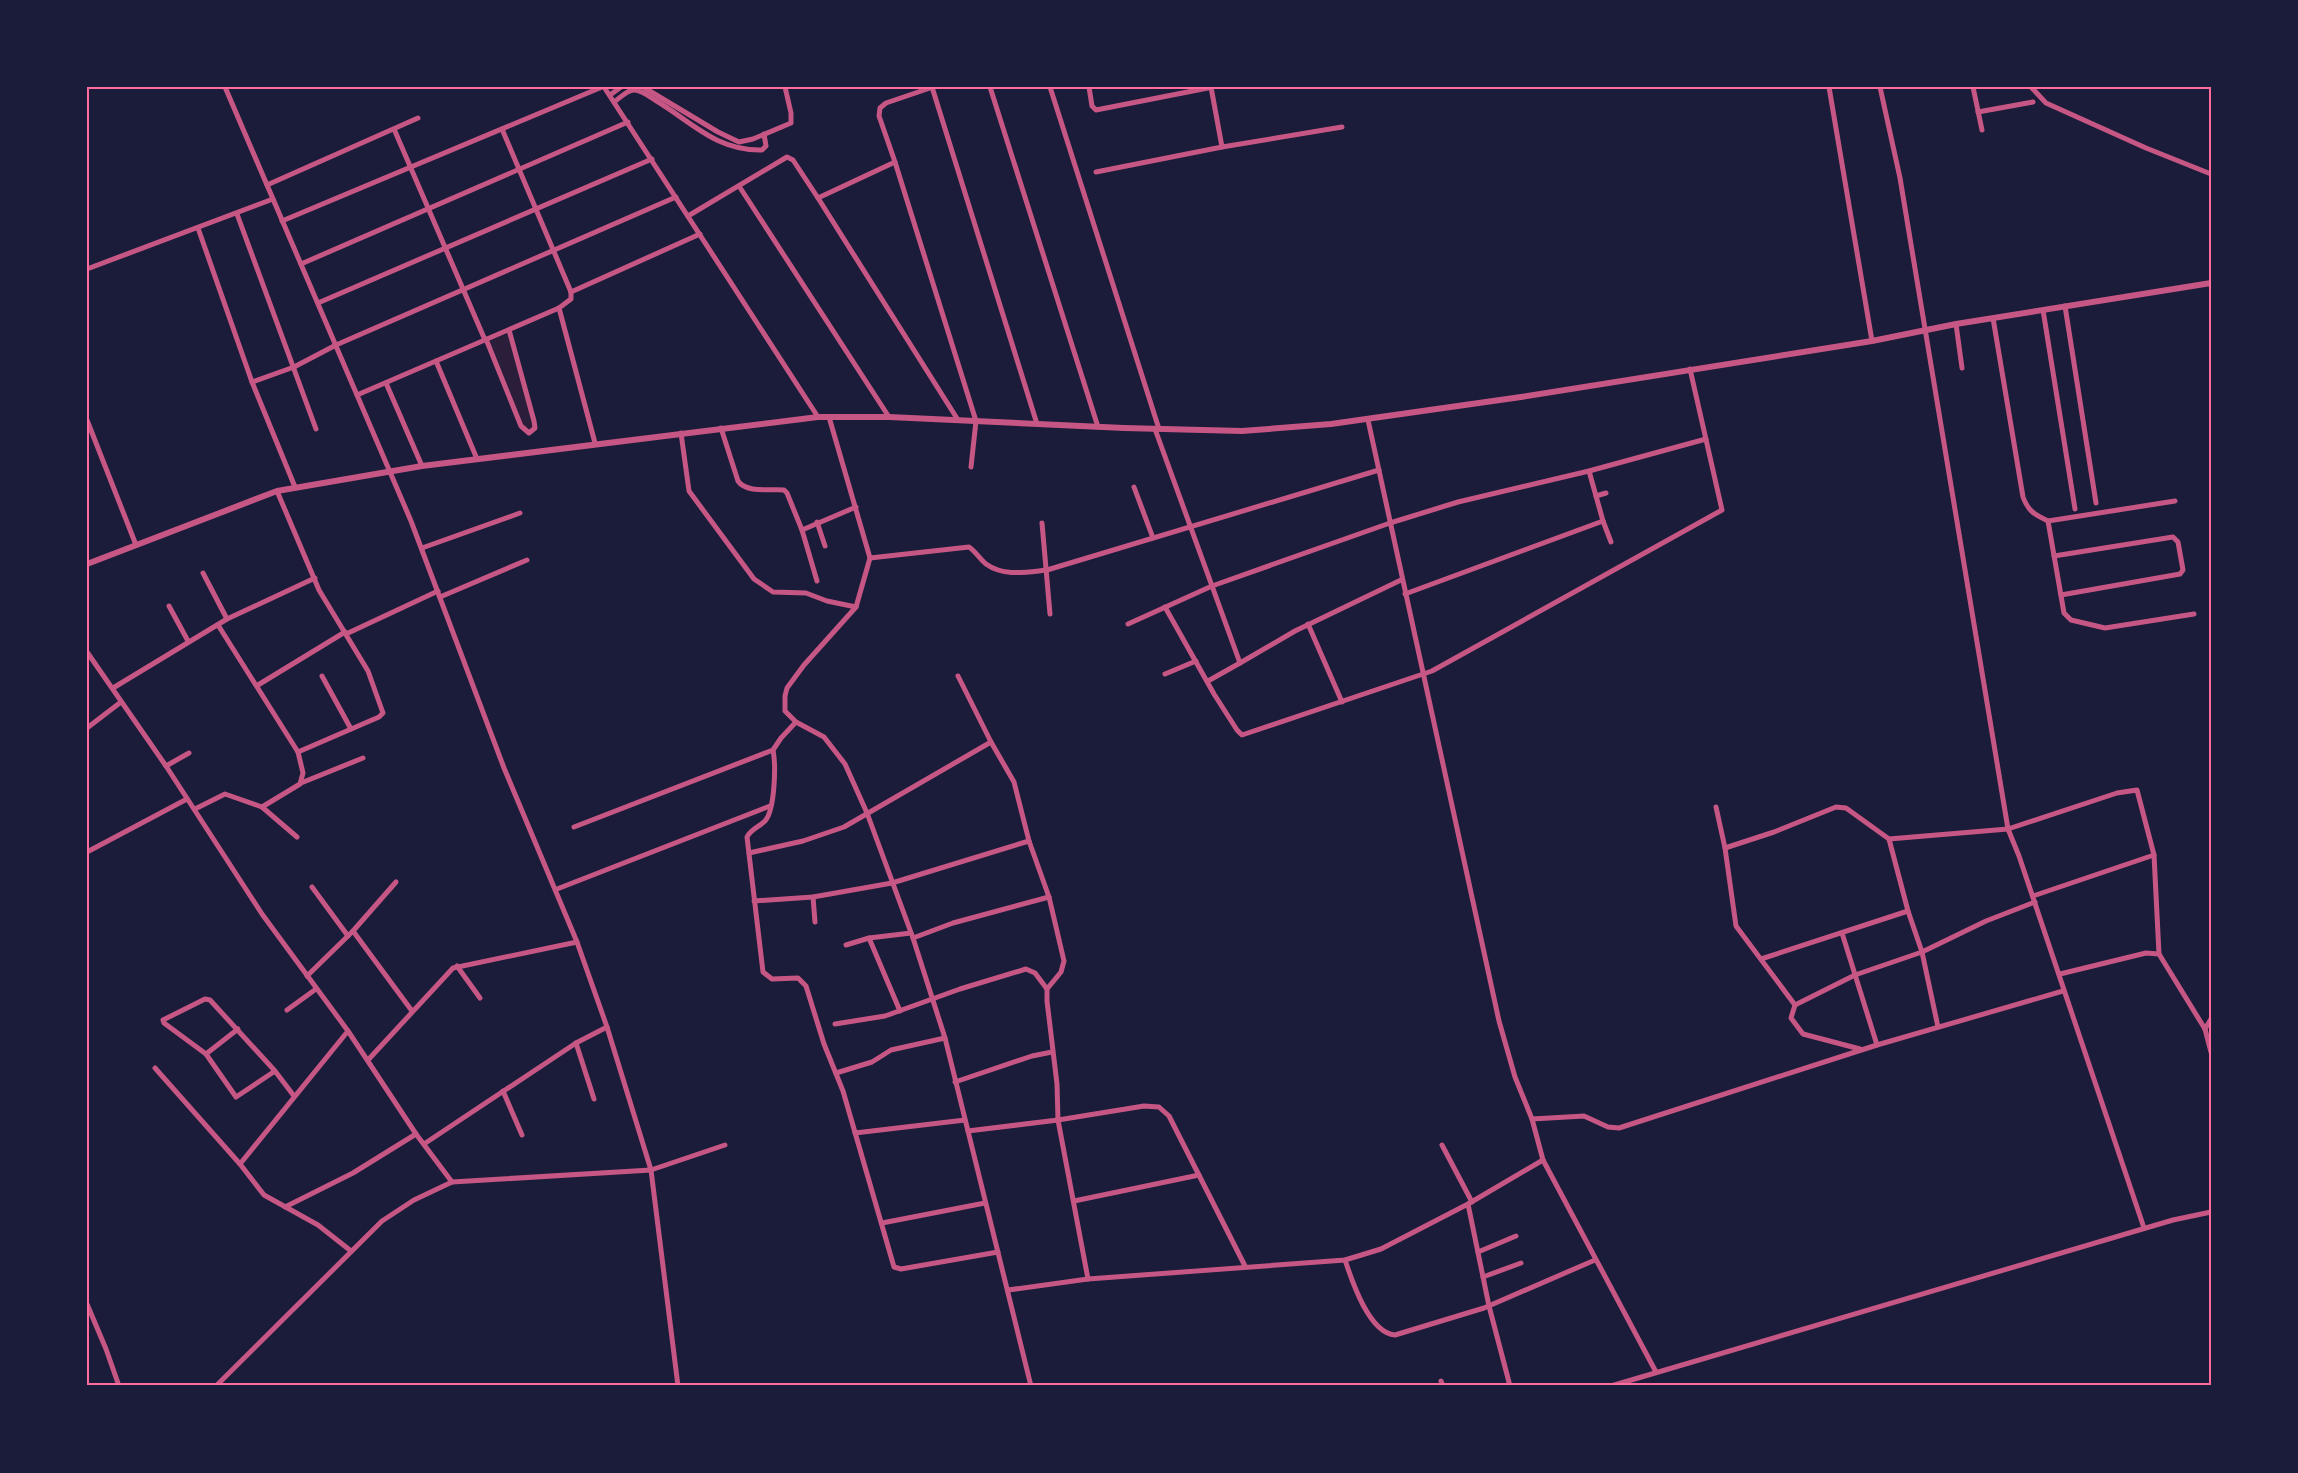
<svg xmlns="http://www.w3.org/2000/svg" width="2298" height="1473" font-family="'Golos Text',sans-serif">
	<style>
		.green { fill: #2a1e3b }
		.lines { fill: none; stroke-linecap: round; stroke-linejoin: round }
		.minor { stroke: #c65784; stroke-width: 5 }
		.tertiary { stroke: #c65784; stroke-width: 6 }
		.neatline { fill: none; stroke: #ff6b9d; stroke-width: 2 }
	</style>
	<rect width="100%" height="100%" fill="#1b1b3a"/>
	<polygon class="green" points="507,334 533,423 532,429 528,430 524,426 490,341"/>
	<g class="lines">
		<g class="minor">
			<polyline points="604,87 818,417"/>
			<polyline points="643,87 718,132 739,142 753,139 791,123 791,113 785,87"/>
			<polyline points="932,87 1037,424"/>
			<polyline points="990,87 1098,427"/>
			<polyline points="1050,87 1159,429"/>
			<polyline points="1089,87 1092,106 1096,110 1213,87"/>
			<polyline points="1211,87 1222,147"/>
			<polyline points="1829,87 1872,341"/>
			<polyline points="1880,87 1900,178 2008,829 2019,856 2144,1228"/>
			<polyline points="1973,87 1982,130"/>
			<polyline points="2031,87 2046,103 2146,148 2211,174"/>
			<polyline points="610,95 621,87"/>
			<path d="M 614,102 C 620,98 627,90 634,90 C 641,90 649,96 655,100 C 692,122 716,151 762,150 L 766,146 L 764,134"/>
			<polyline points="1978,112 2033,102"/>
			<polyline points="394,129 485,340"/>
			<polyline points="502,129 571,292"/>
			<polyline points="895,162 976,421 971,467"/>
			<polyline points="1096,172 1222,147 1342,127"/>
			<polyline points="267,185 418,118"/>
			<polyline points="739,186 889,417"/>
			<polyline points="818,198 958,420"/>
			<polyline points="237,214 316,429"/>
			<polyline points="688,216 787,157 793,160 818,198 895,162 879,116 880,108 886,103 933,87"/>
			<polyline points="282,221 602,87"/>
			<polyline points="198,228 252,382 295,487"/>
			<polyline points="301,264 628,122"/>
			<polyline points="87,269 273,199"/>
			<polyline points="571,292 700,234"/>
			<polyline points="318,303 652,159"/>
			<polyline points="2065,306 2096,503"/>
			<polyline points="559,308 595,443"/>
			<polyline points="2043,310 2075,509"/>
			<path d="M 1993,318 L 2023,497 C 2028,511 2035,515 2048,521 L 2175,501"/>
			<polyline points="1956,324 1962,368"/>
			<polyline points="486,339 521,426 529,433 535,428 534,421 509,330"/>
			<polyline points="436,361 477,459"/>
			<polyline points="252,382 294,367 336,345 676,197"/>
			<polyline points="386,383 422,466"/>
			<polyline points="357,395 559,308 571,299 571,292"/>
			<polyline points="87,420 136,545"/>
			<polyline points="1368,420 1499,1021 1515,1077 1532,1119 1543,1160 1656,1372"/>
			<path d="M 721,428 L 738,481 C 746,493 770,489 784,490 L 787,493 L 802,530 L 817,581"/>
			<polyline points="1155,429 1240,663 1295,631 1401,580"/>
			<polyline points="681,433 689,491 754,579 773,592 806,593 827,601 856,607"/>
			<polyline points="1589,471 1603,521 1611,542"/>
			<polyline points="1134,487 1153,538"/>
			<polyline points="277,491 319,590 368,671 383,713 379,717 298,752"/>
			<polyline points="1596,496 1606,493"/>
			<polyline points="2048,521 2064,613 2071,620 2105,628 2194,614"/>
			<polyline points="817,522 825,546"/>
			<polyline points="1042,523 1050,614"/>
			<polyline points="802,530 856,507"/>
			<polyline points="422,548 520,513"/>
			<polyline points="2054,556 2173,537 2178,542 2183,570 2180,574 2061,595"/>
			<path d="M 870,558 L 969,547 C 976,552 980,559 986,564 C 1004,577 1027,572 1047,570 L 1379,470"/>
			<polyline points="203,573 227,619"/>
			<polyline points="1405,594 1603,521"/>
			<polyline points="440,597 527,560"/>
			<polyline points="169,606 188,641"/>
			<polyline points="1165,607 1214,694 1237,730 1242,735 1432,671 1722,510 1690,369"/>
			<polyline points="1128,624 1212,586 1390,523 1458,502 1589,471 1706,439"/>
			<polyline points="1308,624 1342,702"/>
			<polyline points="218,625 298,752 303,773 300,784 262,807"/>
			<polyline points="346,634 438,591"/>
			<polyline points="87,652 166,766 262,914 348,1031 416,1134 452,1182"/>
			<polyline points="1165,674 1196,661"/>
			<polyline points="322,676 351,729"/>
			<polyline points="958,676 991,742 1014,782 1029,841 1049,897 1064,961 1061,972 1047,989 1047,1001 1057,1084 1058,1120 1088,1279"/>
			<polyline points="1208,681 1240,663"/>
			<polyline points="258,685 345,632"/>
			<polyline points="113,688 227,619 315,578"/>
			<polyline points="796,722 785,711 785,696 787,688 804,665 856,607 870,558 829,417"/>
			<polyline points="87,728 121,702"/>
			<path d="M 773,750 C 776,765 775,810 765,821 C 759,827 751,829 747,837 L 763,972 L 772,979 L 798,978 L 806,986 L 824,1044 L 843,1091 L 894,1267 L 901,1269 L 998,1252"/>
			<polyline points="166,766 189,753"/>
			<polyline points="301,783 363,758"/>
			<polyline points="1716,807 1725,848 1736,926 1795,1005 1791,1018 1803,1034 1860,1049"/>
			<polyline points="195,809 225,794 262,807 297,837"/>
			<polyline points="574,827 773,750 781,738 796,722 824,737 845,764 867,813 913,938 945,1038 1031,1386"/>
			<polyline points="1889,839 1908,911 1922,952 1938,1027"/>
			<polyline points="1725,848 1774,832 1836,807 1846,808 1889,839 2008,829 2117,793 2137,790 2154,855 2159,954"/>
			<polyline points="87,852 187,799"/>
			<polyline points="749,853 803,841 844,827 991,742"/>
			<polyline points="312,887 348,936"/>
			<polyline points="557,889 770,806"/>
			<polyline points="2033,896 2154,855"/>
			<polyline points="813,897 815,922"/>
			<polyline points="754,901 813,897 892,883 1029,841"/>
			<polyline points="353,931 412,1011"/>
			<polyline points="1842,933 1877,1045"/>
			<polyline points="869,938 900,1011"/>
			<polyline points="913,938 953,923 1049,897"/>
			<polyline points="846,945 869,938 911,933"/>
			<polyline points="1761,959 1908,911"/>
			<polyline points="457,966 480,998"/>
			<polyline points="2060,974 2146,953 2159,954 2205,1029 2211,1052"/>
			<polyline points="307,976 353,931 396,882"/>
			<polyline points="1795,1005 1855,975 1922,952 1986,921 2035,902"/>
			<polyline points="287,1010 316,989"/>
			<polyline points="835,1024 885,1016 960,989 1026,969 1035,973 1047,989"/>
			<polyline points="2205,1029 2211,1019"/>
			<polyline points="576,1043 594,1099"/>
			<polyline points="206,1054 238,1029"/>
			<polyline points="368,1060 453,968 577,942"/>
			<polyline points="155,1068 240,1164 264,1195 318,1225 351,1251"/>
			<polyline points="275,1071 236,1097 206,1054 164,1023 163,1020 205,999 210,1000 275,1071 294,1096"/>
			<polyline points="836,1073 872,1062 891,1050 945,1038"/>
			<polyline points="955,1082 1032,1056 1052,1052"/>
			<polyline points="503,1091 522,1135"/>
			<polyline points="1532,1119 1584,1116 1608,1127 1619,1128 1877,1045 2063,991"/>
			<polyline points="968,1131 1058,1120 1144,1106 1159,1107 1169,1116 1245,1266"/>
			<polyline points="855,1133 965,1120"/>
			<polyline points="424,1144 576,1043 607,1027"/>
			<polyline points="1442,1145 1472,1202"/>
			<polyline points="240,1164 348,1031"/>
			<polyline points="1074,1201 1199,1175"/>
			<polyline points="1468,1204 1489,1306 1510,1386"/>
			<polyline points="285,1207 353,1173 416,1134"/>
			<polyline points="882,1223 985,1203"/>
			<polyline points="1478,1252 1516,1236"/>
			<path d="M 1345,1260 C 1352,1281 1369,1333 1395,1335 L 1484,1308 L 1595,1260"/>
			<polyline points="1483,1277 1521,1263"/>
			<polyline points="1008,1290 1088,1279 1345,1260 1381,1249 1468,1204 1543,1160"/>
			<polyline points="87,1304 106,1349 119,1386"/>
			<polyline points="1441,1381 1443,1386"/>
			<polyline points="216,1386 382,1221 414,1200 452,1182 651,1170 607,1027 577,942 504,768 411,521 225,87"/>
			<polyline points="678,1386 651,1170 725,1145"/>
			<polyline points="1611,1386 2173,1220 2211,1212"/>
		</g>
		<polyline class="tertiary" points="87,564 277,491 422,466 818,417 889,417 1124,428 1242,431 1331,424 1521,397 1872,341 1956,324 2211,283"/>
	</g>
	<rect width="2298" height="1473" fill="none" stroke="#1b1b3a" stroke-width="177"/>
	<rect x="88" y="88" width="2122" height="1296" class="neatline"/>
</svg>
